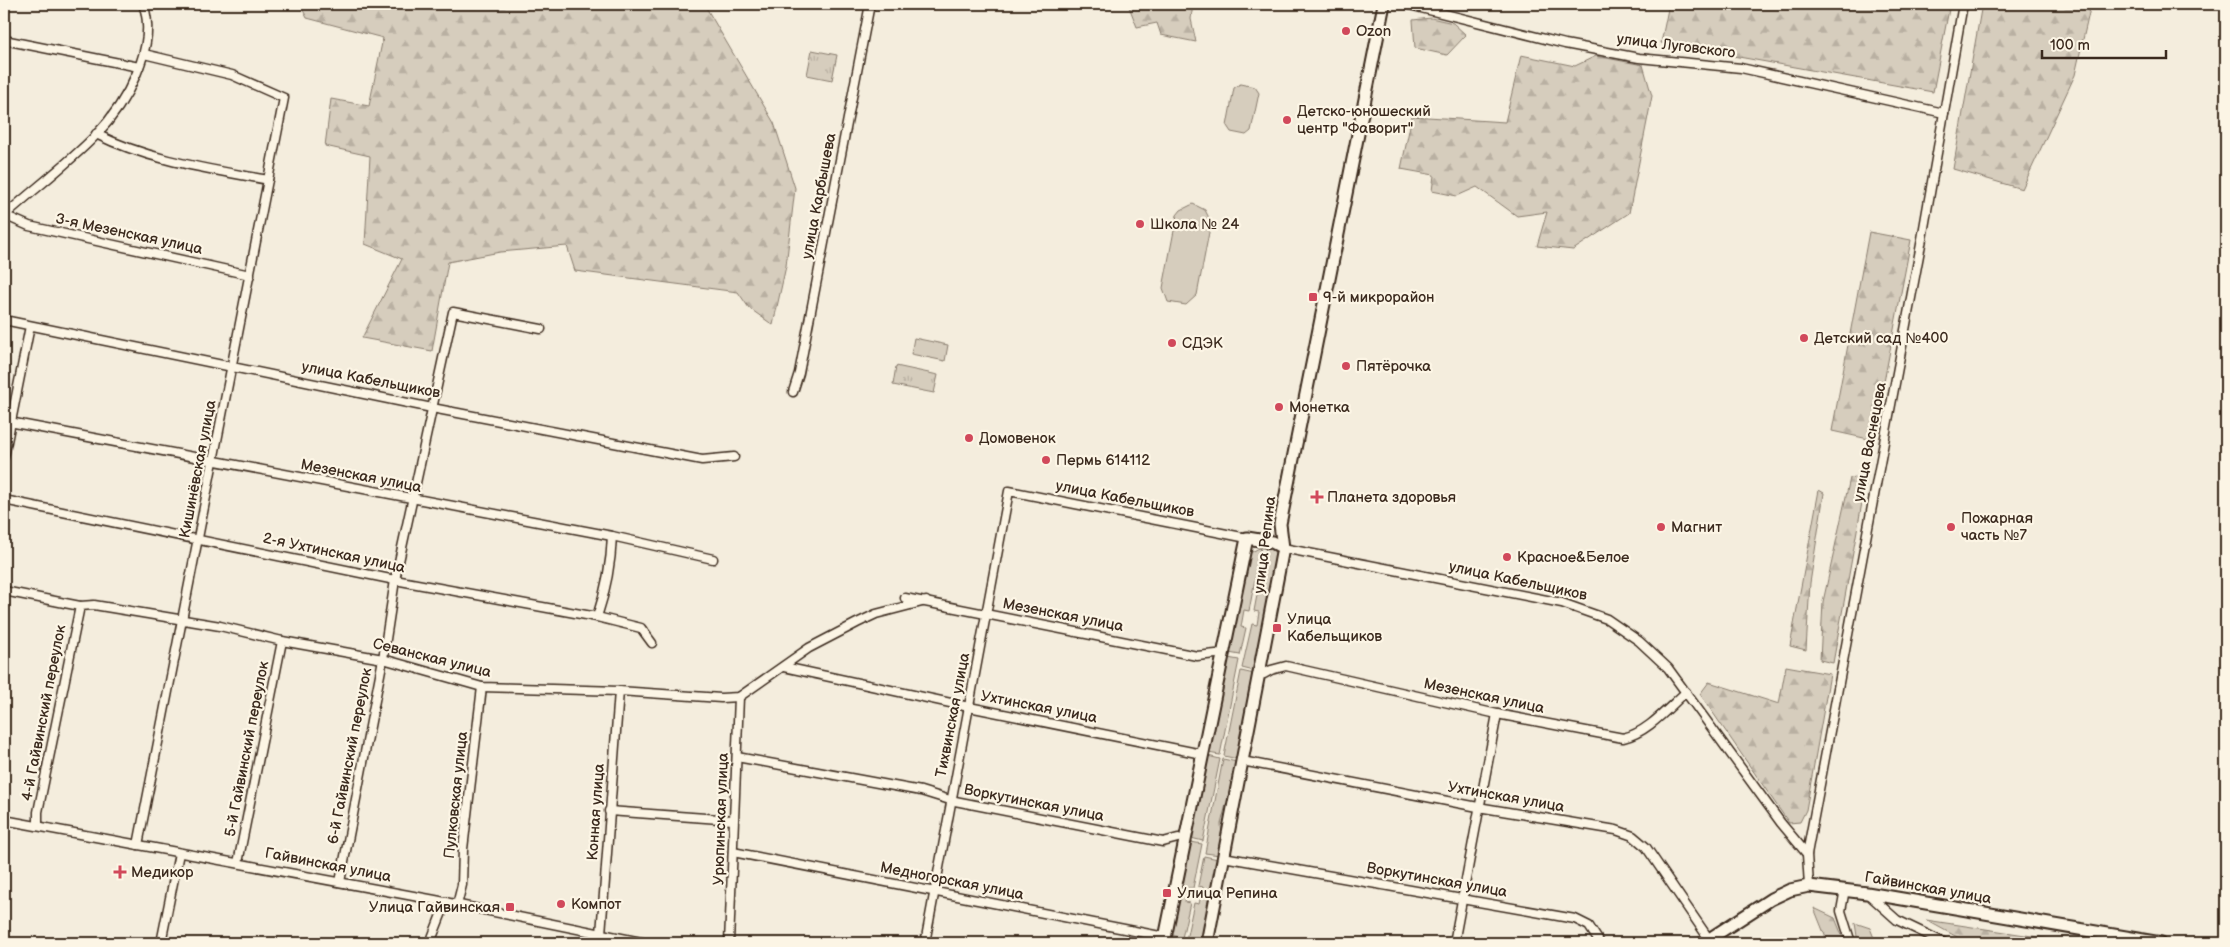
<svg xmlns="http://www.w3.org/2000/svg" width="2230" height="947" font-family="'Balsamiq Sans',sans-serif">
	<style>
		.grass { fill: #d6cdbd; stroke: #887c6e }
		.forest { fill: url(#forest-firs); stroke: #887c6e }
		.park { fill: url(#park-tufts); stroke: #887c6e }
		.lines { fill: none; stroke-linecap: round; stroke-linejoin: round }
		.street-casing { stroke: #3b2a1e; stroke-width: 11 }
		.secondary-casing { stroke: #3b2a1e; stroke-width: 15 }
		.street { stroke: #fcf5e5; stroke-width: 8 }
		.secondary { stroke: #fcf5e5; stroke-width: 11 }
		.poi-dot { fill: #d1495b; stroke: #fcf5e5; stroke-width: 2 }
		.labels { text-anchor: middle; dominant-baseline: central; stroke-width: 4.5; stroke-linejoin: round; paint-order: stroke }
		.poi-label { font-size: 15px; fill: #3b2a1e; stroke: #fcf5e5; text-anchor: start }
		.street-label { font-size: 15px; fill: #3b2a1e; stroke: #fcf5e5 }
	</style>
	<defs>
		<pattern id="forest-firs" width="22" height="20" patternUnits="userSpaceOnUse" patternTransform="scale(1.25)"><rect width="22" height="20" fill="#d6cdbd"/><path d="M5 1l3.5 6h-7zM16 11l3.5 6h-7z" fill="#b9b0a2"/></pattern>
		<pattern id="park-tufts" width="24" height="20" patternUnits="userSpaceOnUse" patternTransform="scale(1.25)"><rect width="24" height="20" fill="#d6cdbd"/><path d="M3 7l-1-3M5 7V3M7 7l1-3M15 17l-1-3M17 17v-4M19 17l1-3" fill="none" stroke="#b9b0a2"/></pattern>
	</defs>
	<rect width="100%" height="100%" fill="#f4eddd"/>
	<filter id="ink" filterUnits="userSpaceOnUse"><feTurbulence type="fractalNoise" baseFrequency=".02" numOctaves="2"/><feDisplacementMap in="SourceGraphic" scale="10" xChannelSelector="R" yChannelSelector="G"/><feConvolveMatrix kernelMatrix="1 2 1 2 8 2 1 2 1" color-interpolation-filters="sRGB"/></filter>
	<g filter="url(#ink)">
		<g class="grass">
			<polygon points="1240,84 1255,87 1259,93 1251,131 1246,135 1231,132 1227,126 1234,88"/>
			<polygon points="1193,204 1205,210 1211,222 1197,295 1186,305 1168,302 1163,288 1177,215 1181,210"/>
			<polygon points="914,338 948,345 945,361 911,354"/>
			<polygon points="1261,547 1249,611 1244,610 1241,627 1246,628 1240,655 1229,653 1250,553"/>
			<polygon points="1266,547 1274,551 1276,557 1254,671 1242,668 1252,624 1257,625 1259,612 1254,611"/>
			<polygon points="1228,658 1239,660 1220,755 1208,753"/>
			<polygon points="1241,671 1254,674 1238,759 1224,756"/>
			<polygon points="1208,756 1220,759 1203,841 1191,838"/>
			<polygon points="1223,759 1237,762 1221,824 1222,836 1220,855 1205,853"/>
			<polygon points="1191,842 1202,844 1193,888 1188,888 1185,902 1190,903 1182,938 1172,935"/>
			<polygon points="1204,856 1218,859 1202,943 1186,940 1194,903 1199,904 1203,887 1198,886"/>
		</g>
		<g class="forest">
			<polygon points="300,4 704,4 774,123 795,188 786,266 773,325 749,308 738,292 575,271 567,246 500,252 448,262 432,351 362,338 402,259 365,244 370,156 325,146 331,99 369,106 383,38 307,18"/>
			<polygon points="1128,4 1193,4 1191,19 1196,42 1161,35 1157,23 1137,27"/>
			<polygon points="1669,4 1950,4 1933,92 1661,43"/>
			<polygon points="1982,4 2091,4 2075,75 2022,189 1953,169"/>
			<polygon points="1431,18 1453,23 1466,35 1447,55 1415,48 1413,20"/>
			<polygon points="1521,55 1575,66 1596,56 1643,65 1652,96 1629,213 1573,250 1537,246 1547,212 1517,216 1477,187 1457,196 1432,191 1434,175 1401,169 1412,116 1505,122"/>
			<polygon points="1869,232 1911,240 1873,440 1832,431"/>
			<polygon points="1867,475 1833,663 1820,660 1823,602 1850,478"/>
			<polygon points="1819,490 1824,493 1810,583 1806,650 1790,646"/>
			<polygon points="1786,666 1830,674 1806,810 1800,822 1789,823 1700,694 1709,682 1779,704"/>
			<polygon points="1814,908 1835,918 1845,943 1828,943"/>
			<polygon points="1926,920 2078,943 1968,943"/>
			<polygon points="1855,923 1870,928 1876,943 1858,943"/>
		</g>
		<g class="park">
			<polygon points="812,50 837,55 832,80 807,75"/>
			<polygon points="896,366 938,375 934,393 893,385"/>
		</g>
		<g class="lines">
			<defs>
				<g id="street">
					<polyline points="1405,4 1565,44 1639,58 1741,68 1944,113"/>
					<polyline points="4,40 139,67"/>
					<path d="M 96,134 C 150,161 210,169 268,180"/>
					<polyline points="4,215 29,226 250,275"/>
					<path d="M 4,216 C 34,189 68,164 96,135 C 125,105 159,46 143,4"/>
					<polyline points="4,320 432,408 702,460 734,457"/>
					<polyline points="793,392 799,373 870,4"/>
					<polyline points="4,421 612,536 713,559"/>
					<polyline points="4,457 30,326"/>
					<polyline points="4,500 395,580 597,617 641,628 652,643"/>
					<polyline points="1283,548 1562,603 1607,619 1639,641 1668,668 1781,823 1807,854"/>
					<polyline points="4,591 80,606 94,605 220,626 282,641 383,659 482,687 619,691 721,698 739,697 809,648 857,623 876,614 926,601"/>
					<polyline points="905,598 1197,656 1216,654"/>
					<path d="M 597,617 C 606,590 611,565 612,536"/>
					<polyline points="784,667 969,707 1202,754"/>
					<path d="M 1264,674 L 1271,670 L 1286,666 L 1497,714 L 1623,738 C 1647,733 1668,708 1686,692"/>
					<polyline points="737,757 921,791 950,800 1163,842 1178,838"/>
					<polyline points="1242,761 1478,807 1616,830 1633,836 1646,847 1711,942"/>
					<polyline points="609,811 733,820"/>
					<polyline points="4,820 435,900 646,943"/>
					<polyline points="38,826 38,812 80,606"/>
					<polyline points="138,845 284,98 232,75 144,54"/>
					<polyline points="733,852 1165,937"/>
					<polyline points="1229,858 1575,919 1589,926 1600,943"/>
					<polyline points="238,863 282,641"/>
					<polyline points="340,882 383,659 395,580 453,312 541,329"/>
					<polyline points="1809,886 1807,854 1922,239 1963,4"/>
					<polyline points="1845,889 1841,911 1851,943"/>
					<polyline points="1868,894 1897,920 1945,943"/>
					<polyline points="457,905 462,885 463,849 482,687"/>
					<polyline points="601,934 619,691"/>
					<polyline points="161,943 179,853"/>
					<polyline points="430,943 446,902"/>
					<polyline points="729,943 739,697"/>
					<polyline points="925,943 1009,491 1247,538"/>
					<polyline points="1454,943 1497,714"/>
				</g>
				<g id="secondary">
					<polyline points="1164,943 1247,538 1272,542 1283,548"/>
					<polyline points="1207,943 1280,564 1283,548 1280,524 1384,4"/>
					<polyline points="1703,943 1771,899 1790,890 1809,886 1867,893 2161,943"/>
				</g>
			</defs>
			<use href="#street" class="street-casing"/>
			<use href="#secondary" class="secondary-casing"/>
			<use href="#street" class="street"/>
			<use href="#secondary" class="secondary"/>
		</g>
	</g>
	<g class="poi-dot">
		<circle cx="1346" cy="31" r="5"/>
		<circle cx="1287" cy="120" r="5"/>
		<circle cx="1140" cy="224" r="5"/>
		<rect x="1308" y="292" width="10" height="10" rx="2.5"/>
		<circle cx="1804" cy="338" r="5"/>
		<circle cx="1172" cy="343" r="5"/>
		<circle cx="1346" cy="366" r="5"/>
		<circle cx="1279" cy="407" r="5"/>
		<circle cx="969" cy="438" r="5"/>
		<circle cx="1046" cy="460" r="5"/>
		<path d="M1314.5 489.5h5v5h5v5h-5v5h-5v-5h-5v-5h5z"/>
		<circle cx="1661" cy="527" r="5"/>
		<circle cx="1951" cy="527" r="5"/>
		<circle cx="1507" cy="557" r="5"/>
		<rect x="1272" y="623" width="10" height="10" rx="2.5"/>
		<path d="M117.5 864.5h5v5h5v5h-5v5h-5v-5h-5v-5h5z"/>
		<rect x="1162" y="888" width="10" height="10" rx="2.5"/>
		<circle cx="561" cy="904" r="5"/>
		<rect x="505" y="902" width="10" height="10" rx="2.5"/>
	</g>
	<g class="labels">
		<g class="poi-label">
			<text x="1356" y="31">Ozon</text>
			<text x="1297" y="111">Детско-юношеский<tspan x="1297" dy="17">центр "Фаворит"</tspan></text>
			<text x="1150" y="224">Школа № 24</text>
			<text x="1323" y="297">9-й микрорайон</text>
			<text x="1814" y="338">Детский сад №400</text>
			<text x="1182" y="343">СДЭК</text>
			<text x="1356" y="366">Пятёрочка</text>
			<text x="1289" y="407">Монетка</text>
			<text x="979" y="438">Домовенок</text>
			<text x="1056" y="460">Пермь 614112</text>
			<text x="1327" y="497">Планета здоровья</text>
			<text x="1961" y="518">Пожарная<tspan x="1961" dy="17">часть №7</tspan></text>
			<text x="1671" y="527">Магнит</text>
			<text x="1517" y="557">Красное&amp;Белое</text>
			<text x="1287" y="619">Улица<tspan x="1287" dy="17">Кабельщиков</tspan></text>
			<text x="131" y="872">Медикор</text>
			<text x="1177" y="893">Улица Репина</text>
			<text x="571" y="904">Компот</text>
			<text x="500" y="907" text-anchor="end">Улица Гайвинская</text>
		</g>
		<g class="street-label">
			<text transform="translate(1676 46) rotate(7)">улица Луговского</text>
			<text transform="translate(819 196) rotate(-79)">улица Карбышева</text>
			<text transform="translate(129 234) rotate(12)">3-я Мезенская улица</text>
			<text transform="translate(371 380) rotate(11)">улица Кабельщиков</text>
			<text transform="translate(1870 442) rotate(-79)">улица Васнецова</text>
			<text transform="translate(198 469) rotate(-79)">Кишинёвская улица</text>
			<text transform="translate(361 476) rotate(11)">Мезенская улица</text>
			<text transform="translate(1125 499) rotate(11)">улица Кабельщиков</text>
			<text transform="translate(1265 545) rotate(-83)">улица Репина</text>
			<text transform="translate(334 553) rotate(12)">2-я Ухтинская улица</text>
			<text transform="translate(1518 581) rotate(12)">улица Кабельщиков</text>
			<text transform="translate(1063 615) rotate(11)">Мезенская улица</text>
			<text transform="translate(432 658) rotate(14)">Севанская улица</text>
			<text transform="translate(1484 696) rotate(12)">Мезенская улица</text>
			<text transform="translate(1039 707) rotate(11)">Ухтинская улица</text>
			<text transform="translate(44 713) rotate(-79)">4-й Гайвинский переулок</text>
			<text transform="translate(953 715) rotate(-79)">Тихвинская улица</text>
			<text transform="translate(247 749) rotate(-79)">5-й Гайвинский переулок</text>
			<text transform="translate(350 756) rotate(-79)">6-й Гайвинский переулок</text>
			<text transform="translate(456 795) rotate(-84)">Пулковская улица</text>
			<text transform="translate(1506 797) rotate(10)">Ухтинская улица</text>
			<text transform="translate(1034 803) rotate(11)">Воркутинская улица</text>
			<text transform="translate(596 812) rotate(-86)">Конная улица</text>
			<text transform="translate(721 819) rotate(-88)">Урюпинская улица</text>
			<text transform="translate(328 865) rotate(11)">Гайвинская улица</text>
			<text transform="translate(1437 880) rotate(10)">Воркутинская улица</text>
			<text transform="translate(952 881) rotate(11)">Медногорская улица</text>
			<text transform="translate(1928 888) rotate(10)">Гайвинская улица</text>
		</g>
	</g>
	<rect width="2230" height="947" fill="none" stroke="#fcf5e5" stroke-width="20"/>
	<rect x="10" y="10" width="2210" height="927" fill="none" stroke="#3b2a1e" stroke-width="2" filter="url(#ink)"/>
	<path d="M2042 50v8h124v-8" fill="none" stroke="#3b2a1e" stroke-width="2.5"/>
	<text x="2050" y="50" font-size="15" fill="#3b2a1e" stroke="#fcf5e5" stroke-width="4" paint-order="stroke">100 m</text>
</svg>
